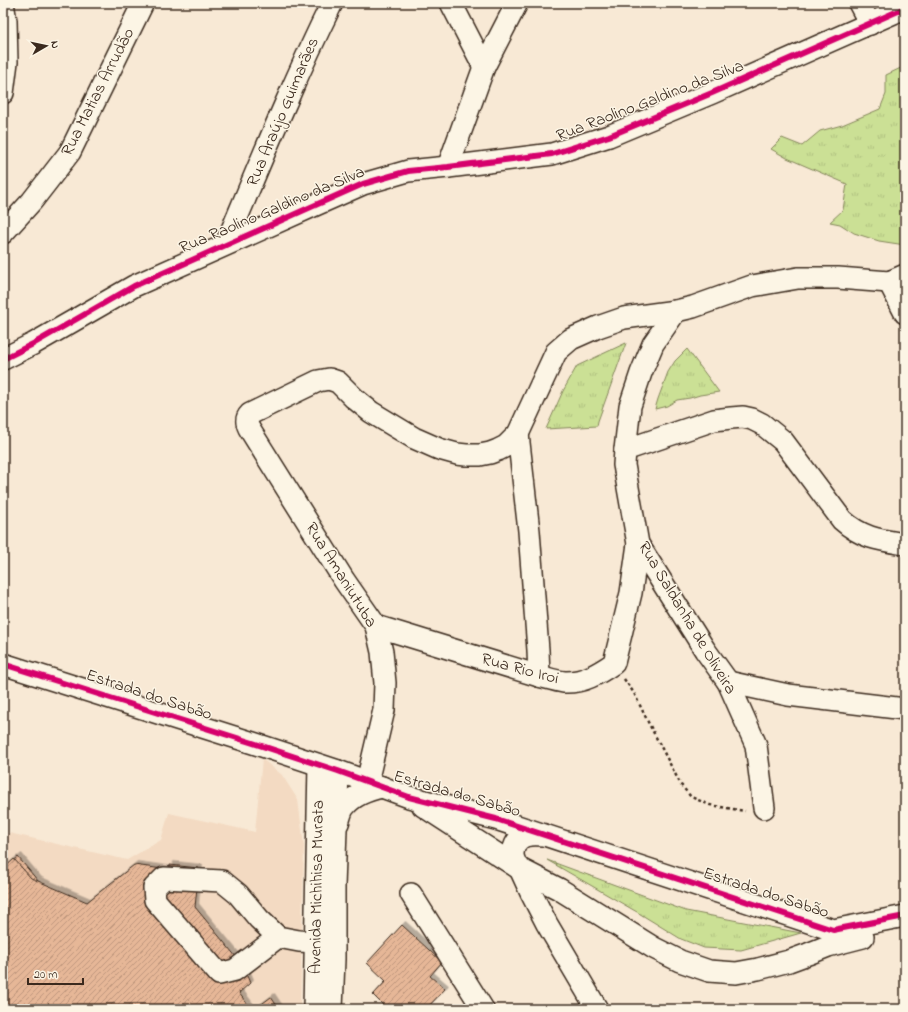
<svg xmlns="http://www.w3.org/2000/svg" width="908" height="1012" font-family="'Indie Flower',sans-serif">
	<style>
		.built { fill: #f3dac2 }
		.park { fill: url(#park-tufts); stroke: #83855a }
		.building { fill: url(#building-hatch); stroke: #3b2a1e; filter: url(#shadow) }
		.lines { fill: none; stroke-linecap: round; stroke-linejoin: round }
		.minor-casing { stroke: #3b2a1e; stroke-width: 24 }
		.path { stroke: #3b2a1e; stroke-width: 2.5; stroke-dasharray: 3 3; stroke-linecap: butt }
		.minor { stroke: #fcf5e5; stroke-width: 21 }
		.cycleway-casing { stroke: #fcf5e5; stroke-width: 8 }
		.cycleway { stroke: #d6006c; stroke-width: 6 }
		.labels { text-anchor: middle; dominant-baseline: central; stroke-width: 3; stroke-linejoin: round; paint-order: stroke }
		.street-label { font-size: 17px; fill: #3b2a1e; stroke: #fcf5e5 }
	</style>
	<defs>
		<pattern id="park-tufts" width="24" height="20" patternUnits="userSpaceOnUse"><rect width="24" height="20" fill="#cbe095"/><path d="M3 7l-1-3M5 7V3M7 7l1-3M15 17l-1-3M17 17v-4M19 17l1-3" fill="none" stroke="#afc080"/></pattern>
		<pattern id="building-hatch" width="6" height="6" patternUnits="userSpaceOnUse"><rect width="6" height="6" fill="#e6b797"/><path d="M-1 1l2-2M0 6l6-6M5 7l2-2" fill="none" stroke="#bc957b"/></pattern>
		<filter id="shadow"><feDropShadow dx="3.5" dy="-3.5" stdDeviation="0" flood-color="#0004"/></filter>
	</defs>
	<rect width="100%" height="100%" fill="#f8e9d5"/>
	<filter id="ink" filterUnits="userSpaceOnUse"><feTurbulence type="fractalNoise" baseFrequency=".025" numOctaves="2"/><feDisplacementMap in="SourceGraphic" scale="8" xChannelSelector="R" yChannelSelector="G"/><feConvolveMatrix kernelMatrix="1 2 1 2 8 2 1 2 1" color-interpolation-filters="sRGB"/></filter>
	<g filter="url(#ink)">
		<polygon class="built" points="262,759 282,775 298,800 304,846 300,1009 3,1009 3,837 9,833 127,860 161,840 169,813 255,832"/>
		<g class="park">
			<polygon points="905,66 905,245 879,241 854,233 840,224 830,222 843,210 847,184 787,158 771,149 782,138 802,146 820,131 842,125 880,109 886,94 886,75"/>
			<polygon points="626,343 598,421 597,426 546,429 563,391 577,366"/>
			<polygon points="687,349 719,392 700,395 690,398 677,400 667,406 655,409 658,399 668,372 675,361"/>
			<polygon points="547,860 686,911 801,933 741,950 704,948 681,939 637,912"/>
		</g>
		<g class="building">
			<polygon points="18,857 126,986 133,980 157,1009 3,1009 3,870"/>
			<polygon points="14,859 31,878 87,902 134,865 170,870 170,865 199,868 195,907 242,964 250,983 239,993 251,1009 3,1009 3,869"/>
			<polygon points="402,925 442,962 430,976 445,989 426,1009 387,1009 373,995 386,981 367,963"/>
			<polygon points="271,997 279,1009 255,1009"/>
		</g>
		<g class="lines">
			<defs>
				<g id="minor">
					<polyline points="451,3 484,67"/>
					<polyline points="859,3 870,24"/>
					<polyline points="3,93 7,62 6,21 3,3"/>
					<polyline points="448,167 484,67 517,3"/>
					<polyline points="3,233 32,201 70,152 143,3"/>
					<path d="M 226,244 C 260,163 293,82 332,3"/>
					<polyline points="889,282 905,313"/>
					<polyline points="3,359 33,344 134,286 311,207 363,184 408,171 448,167 552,154 609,136 712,93 905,8"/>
					<polyline points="518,434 529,531 538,650 539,676"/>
					<path d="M 625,450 L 714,420 L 731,418 L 743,417 L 752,419 L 762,424 L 783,441 L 842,520 C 862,538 879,540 905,544"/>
					<path d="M 376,626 L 539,676 C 547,678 556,681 564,682 C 583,683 598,674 614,663 L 631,593 L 638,544"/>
					<polyline points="3,664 253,743 338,771 409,797 496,819 833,930 905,916"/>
					<polyline points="728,682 788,695 905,709"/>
					<path d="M 367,782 L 384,710 L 385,683 L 382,652 L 376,626 L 344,580 L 250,430 C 247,425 245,419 250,414 L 318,381 L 329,379 L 338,382 L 354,398 L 371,412 L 414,438 L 439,449 L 457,454 L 466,455 L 480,455 L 490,453 L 498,450 L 506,446 L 518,434 L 556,352 L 571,339 L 598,327 L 624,318 L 676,311"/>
					<polyline points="423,806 520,869 559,889 654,948 680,961 709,971 736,973 758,969 789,961 808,954 828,946 863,937"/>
					<polyline points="764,808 756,745 728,682 705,650 638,544 624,465 625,450 630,406 641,373 653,344 676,311 693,307 752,286 798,278 838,278 889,282 905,275"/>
					<path d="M 338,823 C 340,818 341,810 345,806 C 354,795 368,790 382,787"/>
					<path d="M 517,866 C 513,859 512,855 514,848 C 518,834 531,834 543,835"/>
					<polyline points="520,869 531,893 547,924 597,1009"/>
					<polyline points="411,894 483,1009"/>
					<polyline points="278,937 235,970 219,974 155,900 154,888 164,878 222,881 238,894 259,919 278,937 299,941 315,942"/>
					<polyline points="314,1009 319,765"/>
					<polyline points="332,1009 334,959 334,887 338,771"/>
				</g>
			</defs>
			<use href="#minor" class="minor-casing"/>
			<polyline class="path" points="624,679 634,693 648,722 681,785 691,797 710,805 745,811"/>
			<use href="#minor" class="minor"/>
			<defs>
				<g id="cycleway">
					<polyline points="3,359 33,344 134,286 311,207 363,184 408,171 448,167 552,154 609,136 712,93 905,8"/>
					<polyline points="3,664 253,743 338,771 409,797 496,819 833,930 905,916"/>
				</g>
			</defs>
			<use href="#cycleway" class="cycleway-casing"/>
			<use href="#cycleway" class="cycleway"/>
		</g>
	</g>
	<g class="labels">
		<g class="street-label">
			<text transform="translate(98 92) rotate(-63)">Rua Matias Arrudão</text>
			<text transform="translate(650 101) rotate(-21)">Rua Raolino Galdino da Silva</text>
			<text transform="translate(283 112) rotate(-67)">Rua Araújo Guimarães</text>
			<text transform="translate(272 210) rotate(-23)">Rua Raolino Galdino da Silva</text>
			<text transform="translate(341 575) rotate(58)">Rua Amaniutuba</text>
			<text transform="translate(687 618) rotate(59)">Rua Saldanha de Oliveira</text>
			<text transform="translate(520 669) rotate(15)">Rua Rio Iroi</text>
			<text transform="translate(149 695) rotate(18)">Estrada do Sabão</text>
			<text transform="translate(457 794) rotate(16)">Estrada do Sabão</text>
			<text transform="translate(317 887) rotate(-89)">Avenida Michihisa Murata</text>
			<text transform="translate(766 893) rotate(18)">Estrada do Sabão</text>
		</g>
	</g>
	<rect width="908" height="1012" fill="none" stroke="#fcf5e5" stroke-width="16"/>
	<rect x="8" y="8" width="892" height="996" fill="none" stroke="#3b2a1e" stroke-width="1.5" filter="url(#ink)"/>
	<g transform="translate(46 46) rotate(81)" stroke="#fcf5e5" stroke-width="3" paint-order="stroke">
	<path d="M0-3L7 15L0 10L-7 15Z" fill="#3b2a1e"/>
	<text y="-6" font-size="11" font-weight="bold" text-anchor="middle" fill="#3b2a1e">N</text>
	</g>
	<path d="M28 978v6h55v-6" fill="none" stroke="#3b2a1e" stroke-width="2"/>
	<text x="34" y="978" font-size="12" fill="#3b2a1e" stroke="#fcf5e5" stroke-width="3" paint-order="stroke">20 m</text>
</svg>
